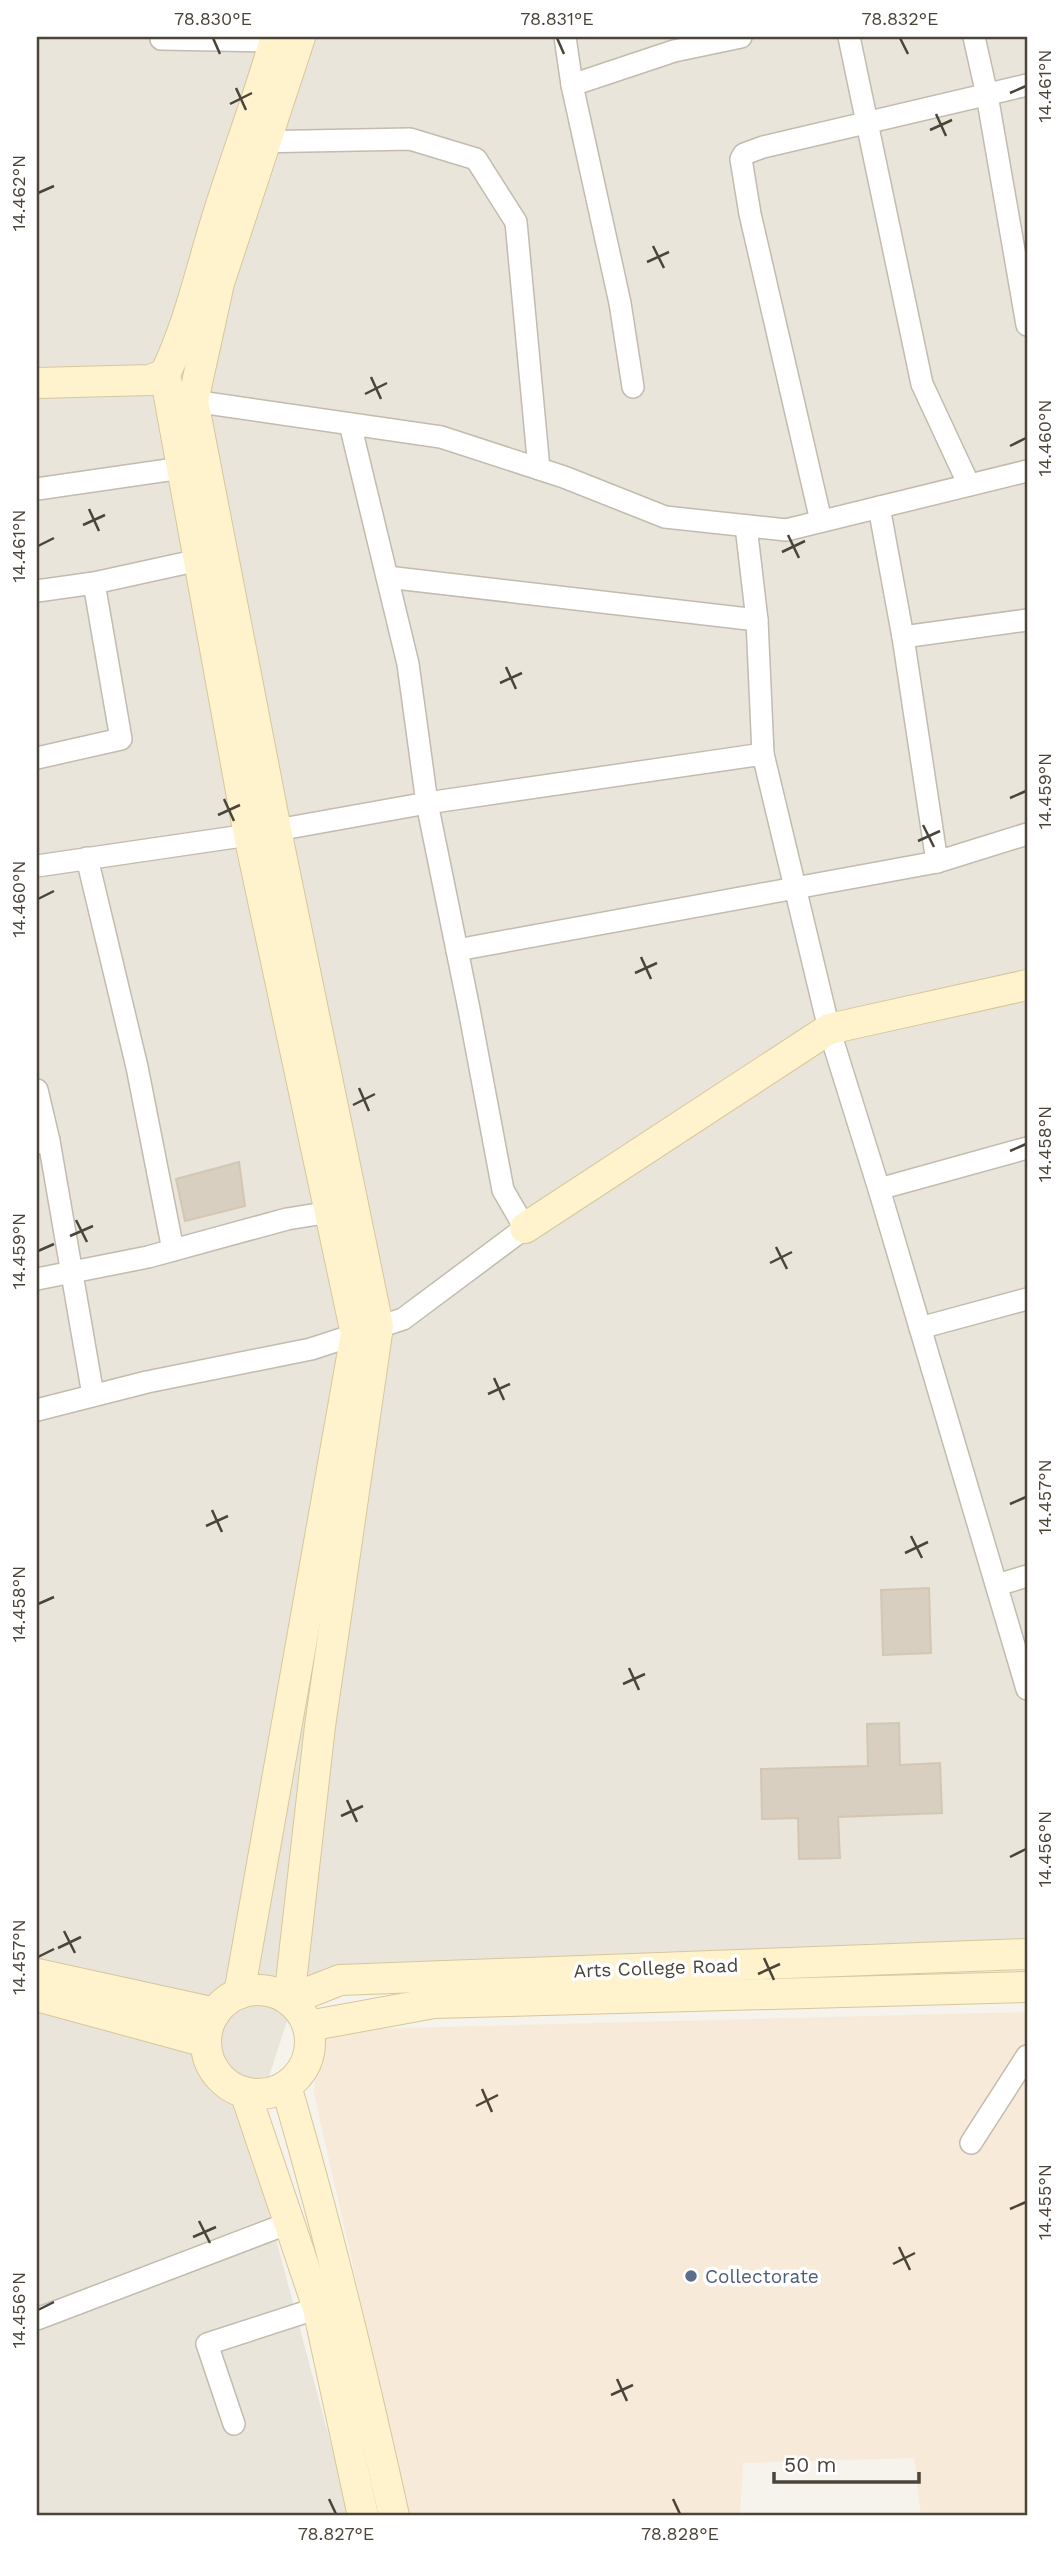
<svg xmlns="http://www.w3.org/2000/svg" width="1064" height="2553" font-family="'Work Sans',sans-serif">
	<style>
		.residential { fill: #eae5da }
		.commercial { fill: #f7ead8 }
		.building { fill: #d8cfc1; stroke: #d3c7b4; stroke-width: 2 }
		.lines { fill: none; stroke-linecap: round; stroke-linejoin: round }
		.street-casing { stroke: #c2bbae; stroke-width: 24 }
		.secondary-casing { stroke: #d6c79b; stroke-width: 32 }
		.street { stroke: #fff; stroke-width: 21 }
		.secondary { stroke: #fff3cd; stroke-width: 30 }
		.ticks { fill: none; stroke: #4b4439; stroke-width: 2.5 }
		.service-dot { fill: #5c6f8a; stroke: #fff; stroke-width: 2.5 }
		.labels { text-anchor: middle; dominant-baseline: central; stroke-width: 7; stroke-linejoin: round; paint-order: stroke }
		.street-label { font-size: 19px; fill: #4b4439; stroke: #fff }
		.service-label { font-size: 19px; fill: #4e5e75; stroke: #fff; text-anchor: start }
		.neatline { fill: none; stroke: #4b4439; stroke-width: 2.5 }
		.ticks-label { font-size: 18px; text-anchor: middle; fill: #4b4439 }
	</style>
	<rect width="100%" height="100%" fill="#f6f3ec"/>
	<polygon class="residential" points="37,37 1027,37 1027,1960 300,1981 249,2138 350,2516 37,2516"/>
	<polygon class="commercial" points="1027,2012 1027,2516 921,2516 914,2458 743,2463 740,2516 409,2516 314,2093 319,2030"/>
	<g class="building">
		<polygon points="239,1162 245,1206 185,1221 176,1179"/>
		<polygon points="929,1588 931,1653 883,1655 881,1590"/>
		<polygon points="899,1723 900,1765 940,1763 942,1813 838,1817 840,1858 799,1859 798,1818 762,1819 761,1769 868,1766 867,1724"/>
	</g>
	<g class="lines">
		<defs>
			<g id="street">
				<polyline points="161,37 161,39 275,41"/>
				<polyline points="565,37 572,85 620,303 633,387"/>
				<polyline points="849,37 922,384 969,485"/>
				<polyline points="974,37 987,95 1027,325"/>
				<polyline points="572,85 674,51 741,37"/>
				<polyline points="253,142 410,139 476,159 516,222 539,469"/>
				<polyline points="184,392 193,401 441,437 564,477 665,517 786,530 1027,471"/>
				<polyline points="37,489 182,468"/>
				<polyline points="879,507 903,637 937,862"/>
				<polyline points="821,521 750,214 741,159 744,154 763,147 1027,85"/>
				<polyline points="746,526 757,620 763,754"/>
				<polyline points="387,577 757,620"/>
				<polyline points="37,591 94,583 199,560"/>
				<polyline points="903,637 1027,620"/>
				<polyline points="37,758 121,739 94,583"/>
				<polyline points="87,858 137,1067 173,1250"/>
				<polyline points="37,866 249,835 427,803 408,664 350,424"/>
				<polyline points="457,950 937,862 1027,834"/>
				<polyline points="37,1090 49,1141 37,1143"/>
				<polyline points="49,1141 93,1395"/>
				<polyline points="879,1189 1027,1148"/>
				<polyline points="37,1279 148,1257 287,1219 330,1212"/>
				<polyline points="920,1328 1027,1299"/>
				<polyline points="37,1410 147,1382 311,1349 403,1319 525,1228 503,1190 469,1009 427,803 763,754 829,1029 879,1189 1027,1689"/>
				<polyline points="997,1585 1027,1576"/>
				<polyline points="971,2143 1027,2056"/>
				<polyline points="37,2319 289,2223"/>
				<polyline points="234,2424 207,2344 318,2308"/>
			</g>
			<g id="secondary">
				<polyline points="300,37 219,283 193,401 276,830 378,1326 320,1726 289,2000 340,1980 1027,1954"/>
				<polyline points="37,383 150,380 165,374"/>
				<polyline points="525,1228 829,1029 1027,985"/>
				<polyline points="37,1974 215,2013"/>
				<circle cx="258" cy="2042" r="52"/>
				<path d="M 239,1994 L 356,1334 L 249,835 L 165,374 C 189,324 200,273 216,221 C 235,159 258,99 276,37"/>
				<polyline points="37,1996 206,2042"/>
				<polyline points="308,2026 434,2003 1027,1987"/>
				<path d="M 286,2086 C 328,2228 362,2371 394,2516"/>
				<polyline points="245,2092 318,2308 363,2516"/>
			</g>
		</defs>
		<use href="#street" class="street-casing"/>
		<use href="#secondary" class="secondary-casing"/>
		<use href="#street" class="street"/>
		<use href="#secondary" class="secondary"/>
	</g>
	<path class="ticks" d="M 213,38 L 220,54M 557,38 L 564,54M 900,38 L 908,54M 236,88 L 246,110M 1010,93 L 1026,86M 230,104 L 252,93M 936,114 L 946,136M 930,130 L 952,120M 38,193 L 54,186M 653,246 L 664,268M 647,262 L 669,252M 371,377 L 381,399M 365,394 L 387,383M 1010,446 L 1026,438M 89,509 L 99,531M 83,525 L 105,515M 788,535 L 799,558M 38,546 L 54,538M 782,552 L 805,541M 506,667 L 516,689M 500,683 L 522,673M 1010,798 L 1026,791M 224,799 L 234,821M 218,815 L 240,805M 923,825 L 934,847M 918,841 L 940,831M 38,899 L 54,891M 641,957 L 651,979M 635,973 L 657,963M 359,1088 L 369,1111M 353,1105 L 375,1094M 1010,1151 L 1026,1144M 76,1220 L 87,1242M 70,1236 L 93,1226M 776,1247 L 787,1269M 38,1251 L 54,1244M 770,1263 L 792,1252M 494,1378 L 504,1400M 488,1394 L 510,1384M 1010,1504 L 1026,1497M 212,1510 L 222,1532M 206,1526 L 228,1516M 911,1536 L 922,1558M 905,1553 L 928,1542M 38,1604 L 54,1597M 629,1668 L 639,1690M 623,1684 L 645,1674M 347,1800 L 357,1822M 341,1816 L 363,1806M 1010,1857 L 1026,1849M 64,1931 L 75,1953M 58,1948 L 81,1937M 38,1957 L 54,1949M 764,1958 L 774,1980M 758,1974 L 780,1964M 482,2089 L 492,2112M 476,2106 L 498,2095M 1010,2209 L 1026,2202M 199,2221 L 210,2243M 193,2237 L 216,2227M 899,2247 L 910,2270M 893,2264 L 915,2253M 38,2310 L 54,2302M 617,2379 L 627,2401M 611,2395 L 633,2385M 329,2499 L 336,2514M 673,2499 L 680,2514"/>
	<circle class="service-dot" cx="691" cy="2276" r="7"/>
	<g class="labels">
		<g class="street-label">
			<text transform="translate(656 1968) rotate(-2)">Arts College Road</text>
		</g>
		<g class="service-label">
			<text x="705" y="2276">Collectorate</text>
		</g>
	</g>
	<rect width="1064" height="2553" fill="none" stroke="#ffffff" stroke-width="77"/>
	<path d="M774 2472v10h145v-10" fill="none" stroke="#4b4439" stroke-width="3.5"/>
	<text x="784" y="2472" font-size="21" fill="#4b4439" stroke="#ffffff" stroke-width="5" paint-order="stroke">50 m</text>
	<rect x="38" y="38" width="988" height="2476" class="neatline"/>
	<g class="ticks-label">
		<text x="213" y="25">78.830°E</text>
		<text x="557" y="25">78.831°E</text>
		<text x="900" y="25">78.832°E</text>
		<text transform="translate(1045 86) rotate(-90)" y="6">14.461°N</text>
		<text transform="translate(19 193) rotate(-90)" y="6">14.462°N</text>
		<text transform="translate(1045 438) rotate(-90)" y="6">14.460°N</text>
		<text transform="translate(19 546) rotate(-90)" y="6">14.461°N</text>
		<text transform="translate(1045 791) rotate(-90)" y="6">14.459°N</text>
		<text transform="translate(19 899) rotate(-90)" y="6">14.460°N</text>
		<text transform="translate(1045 1144) rotate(-90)" y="6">14.458°N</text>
		<text transform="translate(19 1251) rotate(-90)" y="6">14.459°N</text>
		<text transform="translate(1045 1497) rotate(-90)" y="6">14.457°N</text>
		<text transform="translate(19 1604) rotate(-90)" y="6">14.458°N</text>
		<text transform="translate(1045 1849) rotate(-90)" y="6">14.456°N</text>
		<text transform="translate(19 1957) rotate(-90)" y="6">14.457°N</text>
		<text transform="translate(1045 2202) rotate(-90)" y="6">14.455°N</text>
		<text transform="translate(19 2310) rotate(-90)" y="6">14.456°N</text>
		<text x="336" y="2540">78.827°E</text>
		<text x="680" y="2540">78.828°E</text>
	</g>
</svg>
